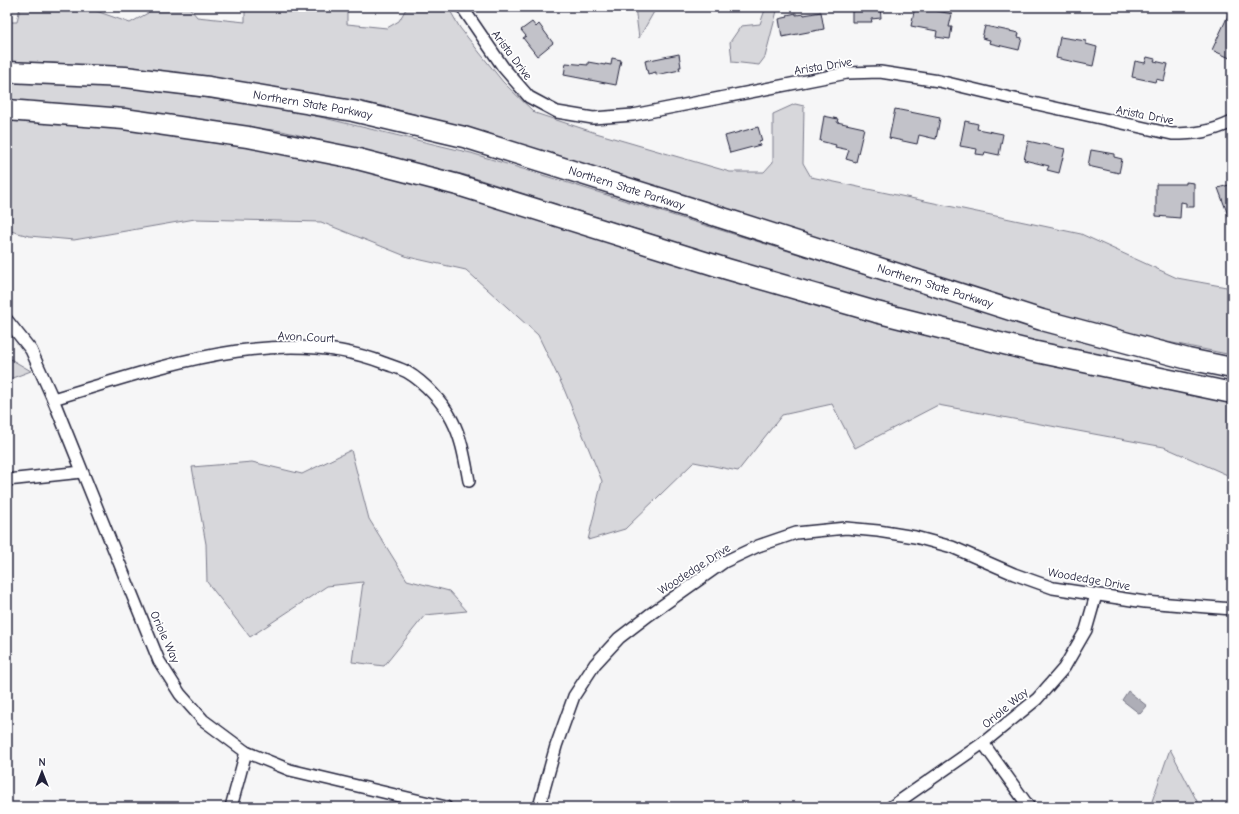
<svg xmlns="http://www.w3.org/2000/svg" width="1239" height="814" font-family="'Comic Neue',sans-serif">
	<style>
		.green { fill: #d7d7db; stroke: #7c7c8b }
		.water { fill: #aeaeb7; stroke: #767685 }
		.building { fill: #c2c2c9; stroke: #22223b }
		.lines { fill: none; stroke-linecap: round; stroke-linejoin: round }
		.street-casing { stroke: #22223b; stroke-width: 14 }
		.highway-casing { stroke: #22223b; stroke-width: 23 }
		.street { stroke: #fff; stroke-width: 11 }
		.highway { stroke: #fff; stroke-width: 20 }
		.labels { text-anchor: middle; dominant-baseline: central; stroke-width: 3.5; stroke-linejoin: round; paint-order: stroke }
		.street-label { font-size: 12px; fill: #22223b; stroke: #fff }
	</style>
	<rect width="100%" height="100%" fill="#f6f6f7"/>
	<filter id="ink" filterUnits="userSpaceOnUse"><feTurbulence type="fractalNoise" baseFrequency=".025" numOctaves="2"/><feDisplacementMap in="SourceGraphic" scale="8" xChannelSelector="R" yChannelSelector="G"/><feConvolveMatrix kernelMatrix="1 2 1 2 8 2 1 2 1" color-interpolation-filters="sRGB"/></filter>
	<g filter="url(#ink)">
		<g class="green">
			<polygon points="20,7 85,7 130,23 148,13 148,7 189,7 197,17 245,22 245,7 347,7 347,24 387,28 399,21 407,7 448,7 460,28 503,82 535,113 596,133 730,172 764,172 773,162 773,114 795,104 804,106 803,163 811,177 1081,234 1177,278 1232,288 1232,355 1118,332 922,275 486,134 388,107 170,73 54,63 7,63 7,22 17,22"/>
			<polygon points="635,7 680,7 680,9 655,10 639,38"/>
			<polygon points="766,7 778,7 765,57 759,65 732,62 730,42 741,26 760,24"/>
			<polygon points="7,79 89,82 282,108 471,153 989,313 1108,344 1108,356 987,333 802,282 465,175 282,131 88,108 7,105"/>
			<polygon points="7,119 131,129 276,150 393,175 672,260 818,307 1087,369 1232,399 1232,477 1164,447 938,405 855,448 832,404 782,415 738,471 694,462 625,529 588,540 602,481 564,389 538,335 466,270 408,257 321,222 195,219 74,240 29,236 7,230"/>
			<polygon points="7,357 31,371 7,380"/>
			<polygon points="351,450 369,519 407,580 449,591 467,611 425,615 384,666 352,662 363,582 327,586 250,637 207,582 206,544 192,467 252,462 302,474"/>
			<polygon points="1170,749 1200,807 1150,807"/>
		</g>
		<polygon class="water" points="1128,691 1147,706 1140,714 1122,700"/>
		<g class="building">
			<polygon points="855,7 880,7 881,18 871,19 872,22 852,22 852,11 855,11"/>
			<polygon points="915,7 929,9 929,7 937,7 937,11 952,14 949,27 952,27 950,39 936,37 937,31 911,26"/>
			<polygon points="1232,7 1232,59 1212,50"/>
			<polygon points="821,12 824,29 782,37 779,19 788,17 787,15 796,13 796,15 804,14 804,15"/>
			<polygon points="532,22 536,27 539,24 553,43 537,56 523,38 526,36 521,30"/>
			<polygon points="985,26 1019,33 1018,37 1022,38 1019,50 989,43 990,40 982,38"/>
			<polygon points="1060,37 1086,41 1086,44 1097,47 1093,66 1056,58"/>
			<polygon points="679,54 681,67 679,67 680,70 656,75 656,72 648,74 645,61"/>
			<polygon points="1147,57 1155,59 1154,61 1168,64 1164,81 1156,79 1155,82 1132,77 1135,61 1145,63"/>
			<polygon points="612,58 621,60 616,85 564,75 566,63 588,65 588,62 605,65 605,64 611,65"/>
			<polygon points="895,109 940,118 936,139 919,135 917,144 889,138"/>
			<polygon points="824,116 838,119 837,122 864,128 856,162 846,159 849,150 835,147 836,145 820,141"/>
			<polygon points="965,121 978,124 977,129 1003,134 999,155 985,152 984,155 976,154 977,149 960,146"/>
			<polygon points="758,127 762,141 759,142 760,145 730,153 725,136"/>
			<polygon points="1028,141 1065,149 1059,173 1047,170 1049,166 1024,160"/>
			<polygon points="1091,150 1114,154 1114,157 1122,159 1119,173 1088,166"/>
			<polygon points="1186,182 1194,183 1194,207 1186,207 1186,203 1181,202 1180,218 1156,216 1156,184 1186,184"/>
			<polygon points="1232,184 1232,223 1231,223 1218,188"/>
		</g>
		<g class="lines">
			<defs>
				<g id="street">
					<path d="M 462,7 L 503,67 L 529,97 L 557,112 L 593,118 L 633,115 L 847,73 L 880,72 L 939,81 L 1006,97 L 1172,134 C 1195,134 1211,132 1232,122"/>
					<polyline points="7,320 31,350 53,399 159,661 180,694 203,720 246,752 290,770 446,807"/>
					<path d="M 53,399 C 155,369 279,322 384,363 C 391,366 400,368 407,372 C 424,382 443,402 452,420 C 462,439 465,460 469,481"/>
					<polyline points="7,480 82,472"/>
					<polyline points="983,743 1029,807"/>
					<polyline points="231,807 246,752"/>
					<polyline points="539,807 556,746 574,696 595,664 619,638 649,615 724,562 758,546 796,533 846,528 878,531 915,537 952,547 1014,574 1053,588 1145,602 1232,609"/>
					<polyline points="891,807 983,743 1037,699 1064,668 1086,630 1096,595"/>
				</g>
				<g id="highway">
					<path id="s1" d="M 7,72 L 125,77 L 209,87 L 353,111 L 464,137 L 710,214 L 1042,320 L 1188,359 L 1232,368"/>
					<polyline points="7,110 124,119 248,137 354,158 458,185 727,269 876,312 1032,351 1232,393"/>
				</g>
			</defs>
			<use href="#street" class="street-casing"/>
			<use href="#highway" class="highway-casing"/>
			<use href="#street" class="street"/>
			<use href="#highway" class="highway"/>
		</g>
	</g>
	<g class="labels">
		<g class="street-label">
			<text transform="translate(512 55) rotate(53)">Arista Drive</text>
			<text transform="translate(823 66) rotate(-9)">Arista Drive</text>
			<text stroke="none"><textPath href="#s1" startOffset="308">Northern State Parkway</textPath></text>
			<text transform="translate(1145 115) rotate(11)">Arista Drive</text>
			<text stroke="none"><textPath href="#s1" startOffset="633">Northern State Parkway</textPath></text>
			<text stroke="none"><textPath href="#s1" startOffset="957">Northern State Parkway</textPath></text>
			<text transform="translate(306 337) rotate(3)">Avon Court</text>
			<text transform="translate(694 569) rotate(-33)">Woodedge Drive</text>
			<text transform="translate(1089 579) rotate(10)">Woodedge Drive</text>
			<text transform="translate(165 637) rotate(66)">Oriole Way</text>
			<text transform="translate(1005 708) rotate(-40)">Oriole Way</text>
		</g>
	</g>
	<rect width="1239" height="814" fill="none" stroke="#fff" stroke-width="24"/>
	<rect x="12" y="12" width="1215" height="790" fill="none" stroke="#22223b" stroke-width="1.5" filter="url(#ink)"/>
	<g transform="translate(42 772)" stroke="#ffffff" stroke-width="3" paint-order="stroke">
	<path d="M0-3L7 15L0 10L-7 15Z" fill="#22223b"/>
	<text y="-6" font-size="11" font-weight="bold" text-anchor="middle" fill="#22223b">N</text>
	</g>
</svg>
